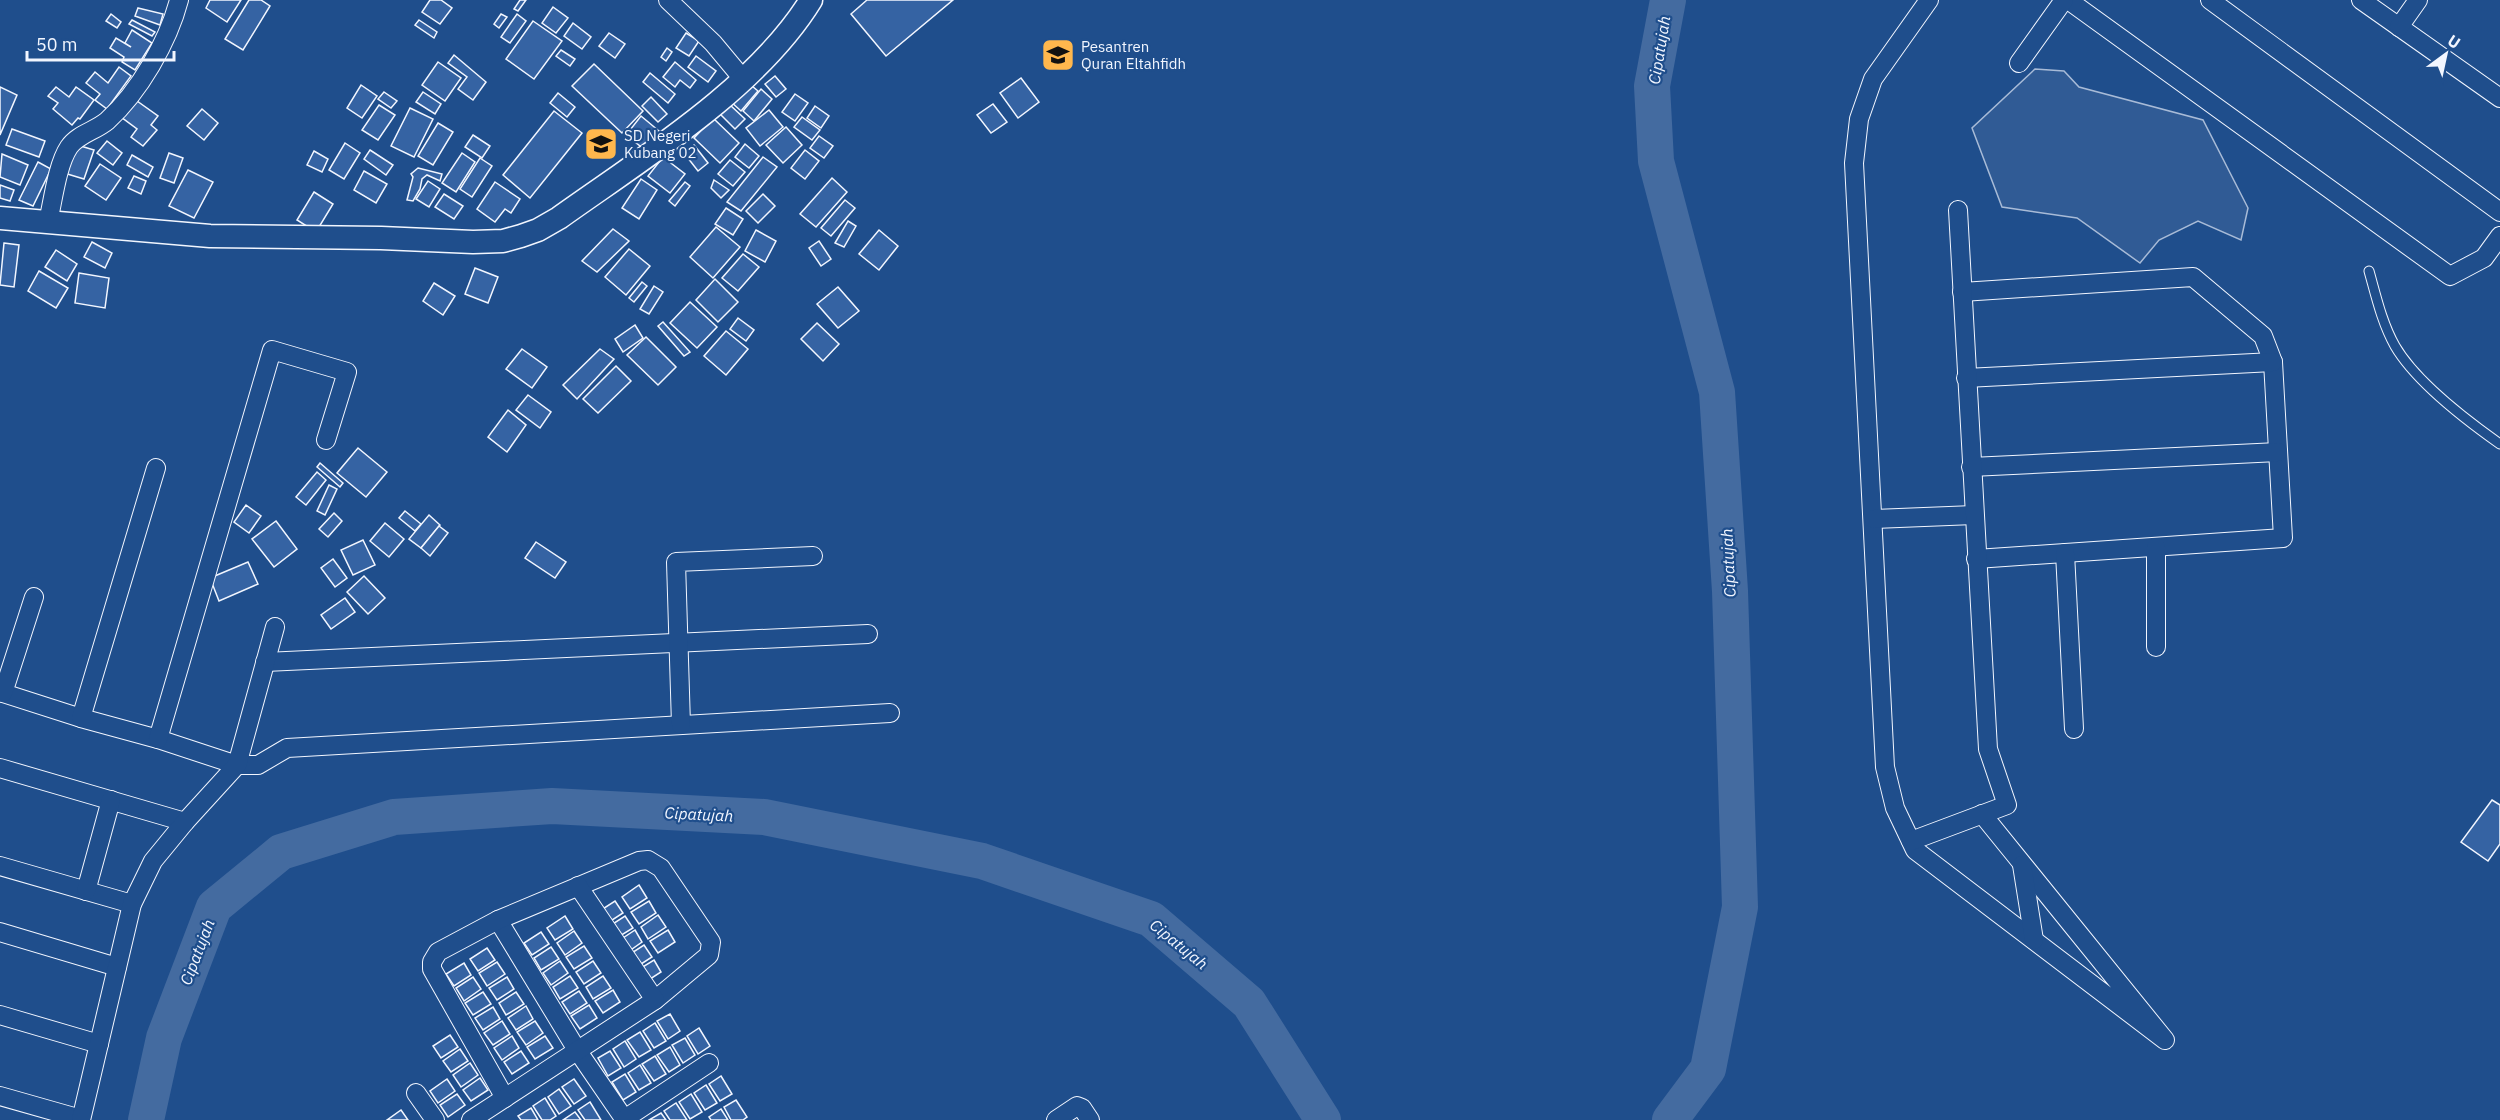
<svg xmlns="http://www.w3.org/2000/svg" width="2500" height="1120" font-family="'IBM Plex Sans',sans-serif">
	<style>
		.built { fill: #305b95; stroke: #a8bbd7; stroke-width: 1.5 }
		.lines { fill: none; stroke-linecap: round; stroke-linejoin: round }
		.river { stroke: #446ba0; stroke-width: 36 }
		.building { fill: #3563a3; stroke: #f2f6ff; stroke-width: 1.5 }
		.service-casing { stroke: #f2f6ff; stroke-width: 11 }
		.minor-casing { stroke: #f2f6ff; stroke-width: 20 }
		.tertiary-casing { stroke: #f2f6ff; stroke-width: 25 }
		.service { stroke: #1f4e8c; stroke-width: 9 }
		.minor { stroke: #1f4e8c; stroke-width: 18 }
		.tertiary { stroke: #1f4e8c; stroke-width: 22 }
		.labels { text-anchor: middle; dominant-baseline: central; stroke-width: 4.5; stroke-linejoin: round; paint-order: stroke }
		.poi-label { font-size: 15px; fill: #f2f6ff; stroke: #1f4e8c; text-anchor: start }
		.water-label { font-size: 16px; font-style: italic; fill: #f2f6ff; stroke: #1f4e8c }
	</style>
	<rect width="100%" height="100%" fill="#1f4e8c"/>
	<polygon class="built" points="2035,69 2064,71 2079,87 2203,120 2248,208 2241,240 2198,221 2159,240 2140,263 2077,218 2002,207 1972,128"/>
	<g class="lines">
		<g class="river">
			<polyline points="1668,0 1652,86 1656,161 1717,392 1730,591 1740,907 1708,1069 1670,1120"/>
			<polyline points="146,1120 164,1038 214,907 281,852 394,817 552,806 764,817 982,861 1151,919 1249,1003 1323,1120"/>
		</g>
	</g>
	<g class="building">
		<polygon points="210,0 241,0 227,22 206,8"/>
		<polygon points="249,0 261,0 270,6 243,50 225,39"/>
		<polygon points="430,0 441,0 452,8 440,24 422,12"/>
		<polygon points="520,0 526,0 518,11 514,9"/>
		<polygon points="867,0 953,0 886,56 851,14"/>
		<polygon points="553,7 568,18 556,33 542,23"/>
		<polygon points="138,8 163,14 160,25 135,16"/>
		<polygon points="111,14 121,22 117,28 106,21"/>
		<polygon points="501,14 507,17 499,28 494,24"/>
		<polygon points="517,14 526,21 510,43 501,37"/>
		<polygon points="132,20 155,32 152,36 129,24"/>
		<polygon points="419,20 437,32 434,38 415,25"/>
		<polygon points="533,21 562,41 534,79 506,59"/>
		<polygon points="573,23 591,37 582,49 564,36"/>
		<polygon points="132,30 152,43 135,70 122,62 124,57 110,48 116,38 131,47 125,43"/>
		<polygon points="609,33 625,44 615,58 599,46"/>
		<polygon points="686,33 699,41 689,56 676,48"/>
		<polygon points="667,48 672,52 666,61 661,57"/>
		<polygon points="561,50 575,59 570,66 556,56"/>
		<polygon points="454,55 486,82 473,100 458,89 467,77 448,63"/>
		<polygon points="696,56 716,71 708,82 688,67"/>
		<polygon points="438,62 461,78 445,101 422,85"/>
		<polygon points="675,62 696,80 690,88 680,80 675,87 663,77"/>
		<polygon points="594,64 643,111 622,133 572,86"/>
		<polygon points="119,67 131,76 107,109 95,100 100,94 86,83 95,72 108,83"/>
		<polygon points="650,73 675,94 668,103 643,82"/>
		<polygon points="775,76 786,89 776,97 765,84"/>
		<polygon points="1021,78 1039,102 1018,118 1000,93"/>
		<polygon points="746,81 758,91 741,111 730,101"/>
		<polygon points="361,85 377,96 362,118 347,108"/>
		<polygon points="0,87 17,95 0,135"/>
		<polygon points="56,87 69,97 76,87 94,100 80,119 78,118 72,125 53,109 58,103 48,96"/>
		<polygon points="761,89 772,99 754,121 743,111"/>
		<polygon points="384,92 397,101 391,108 378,99"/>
		<polygon points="423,92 441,104 435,114 416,102"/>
		<polygon points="558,93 575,107 567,117 550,103"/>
		<polygon points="795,94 808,103 795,121 782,112"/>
		<polygon points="130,96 158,116 151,125 157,130 143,146 131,137 137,129 117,114"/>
		<polygon points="651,97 667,114 658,122 642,106"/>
		<polygon points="729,104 745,119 735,129 720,114"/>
		<polygon points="993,104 1007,122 991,133 977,115"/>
		<polygon points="379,105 395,115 378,140 362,130"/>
		<polygon points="815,106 829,116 821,128 807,118"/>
		<polygon points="410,108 433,119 414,157 391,146"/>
		<polygon points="202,109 218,123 204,140 187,126"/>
		<polygon points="769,110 783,127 760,146 746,128"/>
		<polygon points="554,111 582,133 530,198 503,175"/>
		<polygon points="641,116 659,131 644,149 626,135"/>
		<polygon points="802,117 820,130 812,140 794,127"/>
		<polygon points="713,118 739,143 720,163 694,138"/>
		<polygon points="438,123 453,132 433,165 418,156"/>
		<polygon points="786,127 802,145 783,163 766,145"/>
		<polygon points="12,129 45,141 39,157 6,145"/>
		<polygon points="473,135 490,146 482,158 465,147"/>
		<polygon points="819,136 833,146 824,158 810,148"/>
		<polygon points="107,141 122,153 113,165 97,153"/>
		<polygon points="345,143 360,153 344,179 329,170"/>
		<polygon points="74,144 94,150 84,179 64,173"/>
		<polygon points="745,144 759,156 749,168 735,157"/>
		<polygon points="694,145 708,163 698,171 684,153"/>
		<polygon points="370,150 393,165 386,175 364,159"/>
		<polygon points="805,150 819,161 805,179 791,168"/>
		<polygon points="314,151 328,159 322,172 307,165"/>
		<polygon points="169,153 183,158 174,183 160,178"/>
		<polygon points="462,153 475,162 456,192 442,183"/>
		<polygon points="2,154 28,165 20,185 0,177"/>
		<polygon points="132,155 153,167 148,177 127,165"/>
		<polygon points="663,157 685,174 670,193 648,176"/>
		<polygon points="763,157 777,167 741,211 727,202"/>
		<polygon points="480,158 492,166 472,197 460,189"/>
		<polygon points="730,160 745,172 733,186 718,174"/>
		<polygon points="38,162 51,169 33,206 19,200"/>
		<polygon points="100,164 121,178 106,200 85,186"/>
		<polygon points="418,168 442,174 440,181 427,175 422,179 420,189 413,201 407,200 413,177 411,174"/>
		<polygon points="188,170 213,182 194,218 169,206"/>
		<polygon points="364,171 387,184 376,203 354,190"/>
		<polygon points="134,176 146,181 141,194 128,188"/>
		<polygon points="832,178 847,192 816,227 800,214"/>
		<polygon points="641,179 657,190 639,219 622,208"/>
		<polygon points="714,180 729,190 721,198 711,188"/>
		<polygon points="428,181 440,189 429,207 416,199"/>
		<polygon points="495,182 520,199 511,213 505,209 495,222 477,209"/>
		<polygon points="685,182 690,186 675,206 669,201"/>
		<polygon points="0,185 14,190 10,201 0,198"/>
		<polygon points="314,192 333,204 316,232 297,220"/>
		<polygon points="444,194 463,206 454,219 435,207"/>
		<polygon points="763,194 775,206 758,223 746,211"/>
		<polygon points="845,200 855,208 831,236 821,228"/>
		<polygon points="726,208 743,219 733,235 715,224"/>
		<polygon points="848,221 856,226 844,247 835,243"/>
		<polygon points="716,227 740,247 713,278 690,257"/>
		<polygon points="613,229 629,241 597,272 582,261"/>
		<polygon points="756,230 776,241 765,262 745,251"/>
		<polygon points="879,230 898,246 879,270 859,254"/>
		<polygon points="819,241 831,259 821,266 809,248"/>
		<polygon points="92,242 112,253 105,268 84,257"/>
		<polygon points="4,243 19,245 14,287 0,285"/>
		<polygon points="629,249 650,266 626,295 605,277"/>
		<polygon points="56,250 77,264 67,281 45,267"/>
		<polygon points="743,254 759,267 738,291 722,278"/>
		<polygon points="475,268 498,277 488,303 465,294"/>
		<polygon points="39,271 68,288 56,308 28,291"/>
		<polygon points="79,273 109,278 105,308 75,303"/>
		<polygon points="715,279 738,302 718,322 696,300"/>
		<polygon points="642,282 647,286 634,302 629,298"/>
		<polygon points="434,283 455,296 443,315 423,301"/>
		<polygon points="654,286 663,292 649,314 640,309"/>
		<polygon points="838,287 859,311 838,328 817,304"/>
		<polygon points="690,302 717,327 697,348 670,323"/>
		<polygon points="738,318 754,330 746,341 730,329"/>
		<polygon points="663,322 690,352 684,356 658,326"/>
		<polygon points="817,323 839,344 823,361 801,339"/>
		<polygon points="635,325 643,338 623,352 615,339"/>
		<polygon points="726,331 748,349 726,375 704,356"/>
		<polygon points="646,337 676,367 658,385 627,355"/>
		<polygon points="522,349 547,367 532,388 506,369"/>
		<polygon points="600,349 614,359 577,399 563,385"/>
		<polygon points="616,366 631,381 598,413 583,399"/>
		<polygon points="528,395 551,412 540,428 516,410"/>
		<polygon points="508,410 526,425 507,452 488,437"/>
		<polygon points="358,448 387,472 366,497 337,473"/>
		<polygon points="320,463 343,483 340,487 317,467"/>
		<polygon points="317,472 326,480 306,505 296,497"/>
		<polygon points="329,485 337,489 325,515 317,511"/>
		<polygon points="246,505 261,516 249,533 234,522"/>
		<polygon points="405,511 421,524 415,531 399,518"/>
		<polygon points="334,513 342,521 328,537 319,529"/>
		<polygon points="429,515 440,525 421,548 409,539"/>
		<polygon points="276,521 297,549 274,567 252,539"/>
		<polygon points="385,523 404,539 389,557 370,541"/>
		<polygon points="439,526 448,533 430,556 421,548"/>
		<polygon points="363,540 375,565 353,575 341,550"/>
		<polygon points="536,542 566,562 555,578 525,558"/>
		<polygon points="333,559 347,578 335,587 321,568"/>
		<polygon points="248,562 258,584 219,601 210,578"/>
		<polygon points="364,576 385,598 368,614 347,592"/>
		<polygon points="345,598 355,612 331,629 321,615"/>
		<polygon points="2492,800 2500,805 2500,844 2488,861 2461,842"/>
		<polygon points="639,885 647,898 630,909 622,897"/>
		<polygon points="615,901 623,913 606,924 598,912"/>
		<polygon points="649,901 656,913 639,924 631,912"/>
		<polygon points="658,915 666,927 648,939 641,927"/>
		<polygon points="565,916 573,929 555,940 547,928"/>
		<polygon points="625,916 633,928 615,939 608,927"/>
		<polygon points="635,930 642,942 625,954 617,942"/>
		<polygon points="668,930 675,942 658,953 650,941"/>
		<polygon points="574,931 582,943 565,955 557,943"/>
		<polygon points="541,932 549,944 532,955 524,943"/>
		<polygon points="644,945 652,957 635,968 627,956"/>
		<polygon points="584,946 592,958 574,969 566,957"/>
		<polygon points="551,947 559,959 541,970 534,958"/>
		<polygon points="487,948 495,960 478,971 470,959"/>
		<polygon points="654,960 661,972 644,983 636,971"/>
		<polygon points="560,961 568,973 551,985 543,973"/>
		<polygon points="593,961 601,973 584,984 576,972"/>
		<polygon points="497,962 505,974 487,986 479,973"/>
		<polygon points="464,963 471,975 454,986 446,974"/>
		<polygon points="570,976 578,988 560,999 553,987"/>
		<polygon points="603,976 611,988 593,999 586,987"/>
		<polygon points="473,977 481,989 464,1001 456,988"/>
		<polygon points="507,977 514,989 497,1000 489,988"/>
		<polygon points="613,990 620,1002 603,1013 595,1001"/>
		<polygon points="579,991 587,1003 570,1014 562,1002"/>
		<polygon points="483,992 491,1004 473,1015 465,1003"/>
		<polygon points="516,992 524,1004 506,1015 499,1003"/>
		<polygon points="589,1005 597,1018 580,1029 571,1016"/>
		<polygon points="526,1006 533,1019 516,1030 508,1018"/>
		<polygon points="493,1007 500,1019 483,1030 475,1018"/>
		<polygon points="670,1014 680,1031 668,1039 657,1021"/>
		<polygon points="502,1021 510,1034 493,1045 484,1033"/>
		<polygon points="535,1021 543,1033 526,1045 517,1032"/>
		<polygon points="655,1023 666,1041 654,1048 643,1031"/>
		<polygon points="699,1028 710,1046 698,1054 687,1036"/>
		<polygon points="640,1032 651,1050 639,1057 627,1040"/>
		<polygon points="450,1035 458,1047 441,1058 433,1046"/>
		<polygon points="512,1036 519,1048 502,1060 494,1048"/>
		<polygon points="545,1036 553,1048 535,1059 527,1047"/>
		<polygon points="685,1038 695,1055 683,1063 672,1045"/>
		<polygon points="625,1041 636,1059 624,1067 613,1049"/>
		<polygon points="670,1047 680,1065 669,1072 657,1055"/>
		<polygon points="460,1049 468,1061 451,1072 443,1061"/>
		<polygon points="521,1051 529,1063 512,1074 504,1062"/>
		<polygon points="610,1051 621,1068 608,1076 598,1058"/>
		<polygon points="655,1056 666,1074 654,1081 642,1064"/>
		<polygon points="470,1063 478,1075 461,1087 453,1075"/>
		<polygon points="640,1065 651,1083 639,1090 628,1073"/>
		<polygon points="625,1074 636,1092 623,1100 612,1082"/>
		<polygon points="721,1076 732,1094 720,1101 709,1084"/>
		<polygon points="480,1078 488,1090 471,1101 463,1090"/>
		<polygon points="447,1079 455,1091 438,1103 430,1091"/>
		<polygon points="574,1079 586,1096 574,1104 562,1087"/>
		<polygon points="706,1085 717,1103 705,1110 694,1093"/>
		<polygon points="559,1089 571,1106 559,1114 548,1097"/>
		<polygon points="457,1094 465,1105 448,1117 440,1105"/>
		<polygon points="691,1094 702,1112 690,1119 679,1102"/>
		<polygon points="545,1098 556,1116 550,1120 542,1120 533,1106"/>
		<polygon points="736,1100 747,1117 743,1120 731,1120 724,1107"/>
		<polygon points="590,1102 601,1120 585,1120 578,1110"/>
		<polygon points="676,1103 687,1120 670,1120 664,1111"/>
		<polygon points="531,1108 538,1120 521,1120 518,1116"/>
		<polygon points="721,1109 728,1120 711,1120 709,1117"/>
		<polygon points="401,1110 408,1120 387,1120"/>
		<polygon points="575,1112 581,1120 563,1120"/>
		<polygon points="661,1113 666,1120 649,1120"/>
	</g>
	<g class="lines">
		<defs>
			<path id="service" d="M 2369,271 C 2376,296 2382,323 2395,346 C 2416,382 2466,420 2500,444"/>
			<g id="minor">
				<polyline points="668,0 713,43 743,79"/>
				<polyline points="1929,0 1873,79 1859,119 1854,163 1885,767 1895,808 1915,850 2165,1040 1982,814"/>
				<polyline points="2068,0 2450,276 2484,258 2500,236"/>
				<polyline points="2210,0 2500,212"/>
				<polyline points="2361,0 2500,98"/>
				<polyline points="2399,27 2418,0"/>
				<polyline points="2019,63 2064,0"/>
				<path d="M 48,222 C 53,201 57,165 69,147 C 78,134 95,131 107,121 C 139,92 168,42 179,0"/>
				<polyline points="1962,292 2193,277 2263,336 2273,362 2283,538 1976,559"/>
				<polyline points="1966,378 2273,362"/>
				<polyline points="1971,467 2278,452"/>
				<polyline points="1874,519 1974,515"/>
				<polyline points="2156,547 2156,647"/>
				<polyline points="2065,553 2074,729"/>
				<polyline points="265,662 868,634"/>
				<polyline points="0,692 81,718 158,739 237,765 258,765 287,748 890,713"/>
				<polyline points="3,693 34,597"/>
				<polyline points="81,718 156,468"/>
				<polyline points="681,725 676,562 813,556"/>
				<polyline points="158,739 272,350 347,372 326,440"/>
				<polyline points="0,768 185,822"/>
				<polyline points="1911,841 2007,805 1988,749 1958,210"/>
				<polyline points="2022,865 2034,940"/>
				<polyline points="0,866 132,904"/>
				<polyline points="86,891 111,800"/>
				<polyline points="498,920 577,1050 625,1120"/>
				<polyline points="0,932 117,967"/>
				<polyline points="0,1015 99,1044"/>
				<polyline points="416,1093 435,1120"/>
				<polyline points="0,1096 81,1119"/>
				<polyline points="505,1098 432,969 432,962 438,952 498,920 639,861 648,860 661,868 711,942 709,955 655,1000"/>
				<polyline points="81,1120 132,904 153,861 185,822 237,765 275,627"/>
				<polyline points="471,1120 655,1000 578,886"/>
				<polyline points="623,1120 709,1063"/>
				<polyline points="1056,1120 1077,1106 1082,1108 1090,1120"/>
			</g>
			<path id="tertiary" d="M 0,218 L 210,236 L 381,238 L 473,242 L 503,241 L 521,236 L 538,230 L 559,218 C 643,158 757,88 811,0"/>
		</defs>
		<use href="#service" class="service-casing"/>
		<use href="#minor" class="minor-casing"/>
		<use href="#tertiary" class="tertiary-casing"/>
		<use href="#service" class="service"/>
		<use href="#minor" class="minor"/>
		<use href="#tertiary" class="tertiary"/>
	</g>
	<defs>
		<symbol id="school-square" viewBox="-11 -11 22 22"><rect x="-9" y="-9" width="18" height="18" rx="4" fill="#ffb74d" stroke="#1f4e8c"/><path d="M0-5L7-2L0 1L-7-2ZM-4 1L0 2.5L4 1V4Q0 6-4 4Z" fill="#111"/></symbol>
	</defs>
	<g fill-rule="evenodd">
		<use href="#school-square" x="1039" y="36" width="38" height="38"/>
		<use href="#school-square" x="582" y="125" width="38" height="38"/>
	</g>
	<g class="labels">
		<g class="poi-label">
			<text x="1081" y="46">Pesantren<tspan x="1081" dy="17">Quran Eltahfidh</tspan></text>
			<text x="624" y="135">SD Negeri<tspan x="624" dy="17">Kubang 02</tspan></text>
		</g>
		<g class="water-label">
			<text transform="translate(1659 50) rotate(-81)">Cipatujah</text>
			<text transform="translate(1728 563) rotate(-93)">Cipatujah</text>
			<text transform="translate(699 814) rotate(3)">Cipatujah</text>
			<text transform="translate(1179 944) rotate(39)">Cipatujah</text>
			<text transform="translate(197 952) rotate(-69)">Cipatujah</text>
		</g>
	</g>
	<g transform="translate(2446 54) rotate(33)" stroke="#1f4e8c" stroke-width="4.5" paint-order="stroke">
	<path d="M0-4.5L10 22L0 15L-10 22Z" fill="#f2f6ff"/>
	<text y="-9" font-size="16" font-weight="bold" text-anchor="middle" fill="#f2f6ff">U</text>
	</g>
	<path d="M27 51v9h147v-9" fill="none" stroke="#f2f6ff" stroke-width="3"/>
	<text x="36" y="51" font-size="18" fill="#f2f6ff" stroke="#1f4e8c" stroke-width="4.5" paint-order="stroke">50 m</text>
</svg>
